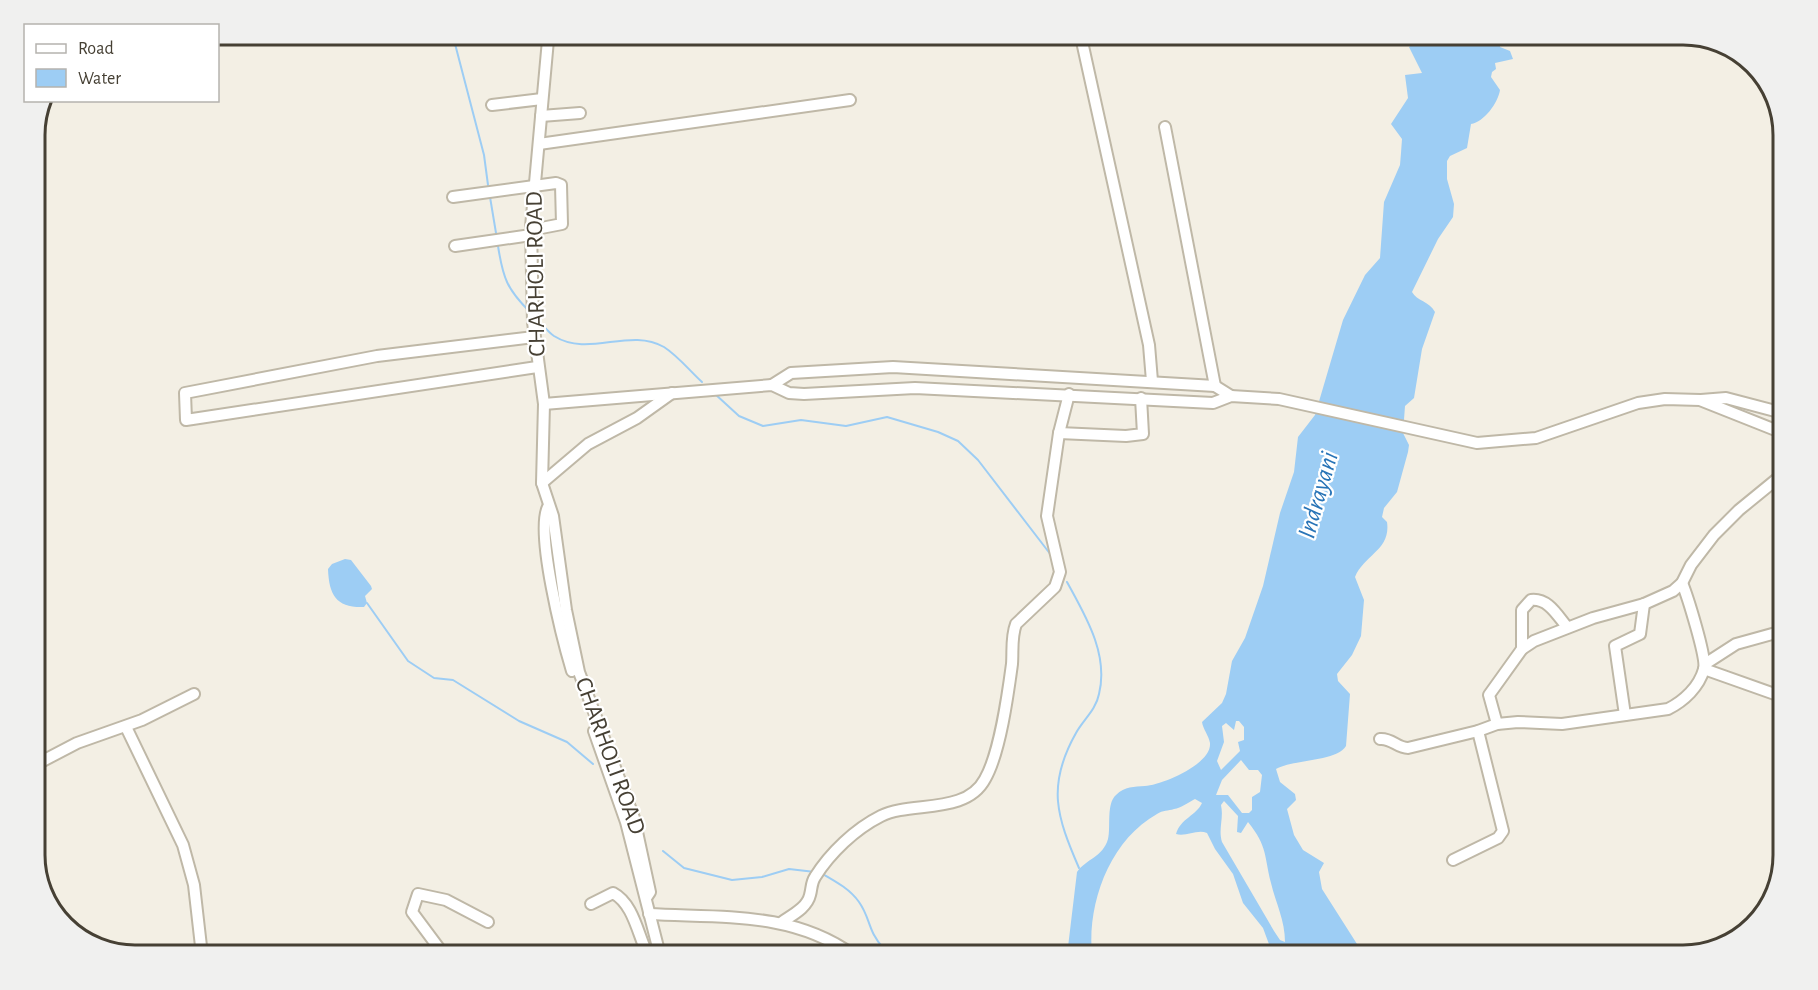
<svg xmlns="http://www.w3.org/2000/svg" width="1818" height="990" font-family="'Alegreya Sans',sans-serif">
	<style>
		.water { fill: #9dcdf4; fill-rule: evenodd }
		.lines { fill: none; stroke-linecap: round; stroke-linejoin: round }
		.stream { stroke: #9dcdf4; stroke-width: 2 }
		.minor-casing { stroke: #bfb8a7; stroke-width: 14 }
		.minor { stroke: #fff; stroke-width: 10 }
		.labels { text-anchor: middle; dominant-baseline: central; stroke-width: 4.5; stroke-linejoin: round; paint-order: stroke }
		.street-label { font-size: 24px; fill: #464034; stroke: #fff }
		.water-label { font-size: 26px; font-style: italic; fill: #2874b7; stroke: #fff }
		.rim { fill: none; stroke: #464034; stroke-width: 3 }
	</style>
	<rect width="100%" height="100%" fill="#f3efe4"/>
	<g class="water">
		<path d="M 1500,35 L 1500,47 L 1510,51 L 1513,59 L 1495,63 L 1496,69 L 1492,72 L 1491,77 L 1500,90 C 1498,103 1484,122 1471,124 L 1467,148 L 1450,156 L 1447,161 L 1447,179 L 1454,204 L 1453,217 L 1438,239 L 1412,292 C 1417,301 1429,301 1435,312 L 1422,349 L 1414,398 L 1405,406 L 1403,433 L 1409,445 L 1408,452 L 1397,492 L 1384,508 L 1382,517 L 1387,522 C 1391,550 1365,554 1355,577 L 1364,600 L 1361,636 L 1352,655 L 1337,674 L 1338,681 L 1350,694 L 1346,746 C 1336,762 1294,759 1276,769 L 1280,782 L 1295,794 L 1296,800 L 1287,809 L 1294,835 L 1303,850 L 1324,863 L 1319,872 L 1322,889 L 1364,955 L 1273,955 L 1263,928 L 1243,903 L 1233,874 L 1215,849 L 1207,833 C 1197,829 1186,837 1176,834 C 1181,818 1196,816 1202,803 L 1195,799 C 1189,802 1181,808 1174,809 C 1168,811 1163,810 1157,814 C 1109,841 1087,904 1092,955 L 1071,955 L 1068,947 L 1077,872 C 1086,859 1103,857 1108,839 C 1111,827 1106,804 1116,795 C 1125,786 1134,787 1145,786 C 1162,785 1212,764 1210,743 C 1209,736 1203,729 1202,722 L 1222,703 L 1226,694 L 1232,661 L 1245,638 L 1263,586 L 1280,513 L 1294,472 L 1298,437 L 1315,415 L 1343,320 L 1365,275 L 1380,258 L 1384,202 L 1400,165 L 1401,153 L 1402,139 L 1391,124 L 1408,98 L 1405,75 L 1422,73 L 1409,47 L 1418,39 L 1429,43 L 1433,40 L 1432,36 ZM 1236,721 L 1239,721 L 1244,727 L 1244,740 L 1238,742 L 1240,751 L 1221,770 L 1217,761 L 1224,742 L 1222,726 L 1226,723 L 1234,730 ZM 1241,760 L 1249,770 L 1258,770 L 1262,775 L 1260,792 L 1252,797 L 1252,810 L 1249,813 L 1242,813 L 1228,795 L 1216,795 L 1222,780 ZM 1224,801 L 1238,816 L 1237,832 L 1241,833 L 1248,822 C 1268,847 1264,856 1271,883 C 1276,904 1285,920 1285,942 L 1280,940 L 1274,931 L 1222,842 C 1218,829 1224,819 1221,805 Z"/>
		<path d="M 345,559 L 351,560 L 371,586 L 372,589 L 365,596 L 367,603 L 364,607 C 337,608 329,596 328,569 L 332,564 Z"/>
	</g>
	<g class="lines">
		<g class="stream">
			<polyline points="454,40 484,155 488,185"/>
			<polyline points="490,197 496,233"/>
			<path d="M 498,246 C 503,278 507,289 529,311"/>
			<path d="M 538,320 C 543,325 548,332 554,336 C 589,358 629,327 664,347 C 678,356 690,371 702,382"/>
			<polyline points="715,394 739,416 763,426 801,420 846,426 887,417 938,432 958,441 978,460 1051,555"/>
			<path d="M 1067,582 C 1085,615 1109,654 1099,694 C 1096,710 1083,720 1076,733 C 1046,786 1057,817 1079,868"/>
			<polyline points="367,603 408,661 434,678 453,680 519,721 567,742 593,764"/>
			<polyline points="663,851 684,868 732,880 762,877 789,869 815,872"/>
			<path d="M 821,873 C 835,881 850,889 859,902 C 871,919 867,930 884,949 L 912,948 L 930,955"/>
		</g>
		<defs>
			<g id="minor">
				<polyline points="1081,37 1149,345 1152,381"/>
				<polyline points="548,40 531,227 533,322 544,404 542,483 553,516 566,610 579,672 634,818 650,892 646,898"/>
				<polyline points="492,105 542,99"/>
				<polyline points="541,116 580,113"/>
				<polyline points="1165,127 1215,386"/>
				<polyline points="539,144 850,100"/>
				<polyline points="453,197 556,183 561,185 562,224 531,230"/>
				<polyline points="455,246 531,235"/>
				<polyline points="534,337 377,356 185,393 186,420 537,367"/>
				<polyline points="772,385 791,373 893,367 1215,386 1231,396"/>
				<polyline points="1701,400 1726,398 1783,413"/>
				<polyline points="544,404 772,385 789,393 804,394 915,388 1213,403 1231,396 1279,399 1477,443 1536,438 1638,403 1665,399 1700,400 1783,433"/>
				<polyline points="1059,433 1126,436 1143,434 1141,398"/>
				<polyline points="542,483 588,444 637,418 672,393"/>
				<path d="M 548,507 C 535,532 563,641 572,671"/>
				<path d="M 1522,649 L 1522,610 L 1531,600 C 1548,598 1557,615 1567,627"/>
				<polyline points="1705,664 1736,644 1783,631"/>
				<polyline points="1704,669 1783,697"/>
				<polyline points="1625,715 1615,646 1640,634 1644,604"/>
				<polyline points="1497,724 1489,695 1522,649 1534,641 1593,618 1644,604 1673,591 1682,583 1691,565 1714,535 1739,510 1783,474"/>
				<polyline points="126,727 183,845 194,885 202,955"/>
				<polyline points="594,731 626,822 660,955"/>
				<path d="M 1380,739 C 1392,738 1397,748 1408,748 L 1478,731 L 1497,724 L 1518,722 L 1562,724 L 1668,709 C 1684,701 1699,687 1704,669 C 1707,658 1687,595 1682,583"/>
				<polyline points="35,765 77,743 142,720 194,694"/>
				<polyline points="1453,860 1498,838 1503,831 1478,731"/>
				<path d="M 591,904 L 613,893 C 634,904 638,936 648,955"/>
				<path d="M 649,914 C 721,918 792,911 853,955"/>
				<path d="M 782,922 C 792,915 807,908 810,895 C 812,888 811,883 815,877 C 830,853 855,829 881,816 C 911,801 966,815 985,779 C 1000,753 1008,694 1012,664 C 1013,650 1011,637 1016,624 L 1055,587 L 1060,572 L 1047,516 L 1059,433 L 1069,394"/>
				<polyline points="444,955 412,912 418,894 446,900 488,922"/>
			</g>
		</defs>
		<use href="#minor" class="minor-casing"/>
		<use href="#minor" class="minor"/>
	</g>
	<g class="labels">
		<g class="street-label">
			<text transform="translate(536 274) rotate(-91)">CHARHOLI ROAD</text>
			<text transform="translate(610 756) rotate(70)">CHARHOLI ROAD</text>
		</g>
		<g class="water-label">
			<text transform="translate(1318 495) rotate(-74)">Indrayani</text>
		</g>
	</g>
	<path d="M0 0H1818V990H0ZM135 45H1683A90 90 0 0 1 1773 135V855A90 90 0 0 1 1683 945H135A90 90 0 0 1 45 855V135A90 90 0 0 1 135 45Z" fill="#f0f0ef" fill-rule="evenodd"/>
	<path class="rim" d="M135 45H1683A90 90 0 0 1 1773 135V855A90 90 0 0 1 1683 945H135A90 90 0 0 1 45 855V135A90 90 0 0 1 135 45Z"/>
	<rect x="24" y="24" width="195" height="78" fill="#ffffff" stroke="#b5b3ae" stroke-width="1.5"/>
	<rect x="36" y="44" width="30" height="9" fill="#ffffff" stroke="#b5b3ae" stroke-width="1.5"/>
	<text x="78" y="54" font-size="18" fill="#464034">Road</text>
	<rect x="36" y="69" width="30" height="18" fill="#9dcdf4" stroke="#b5b3ae" stroke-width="1.5"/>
	<text x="78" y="84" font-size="18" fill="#464034">Water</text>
</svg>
